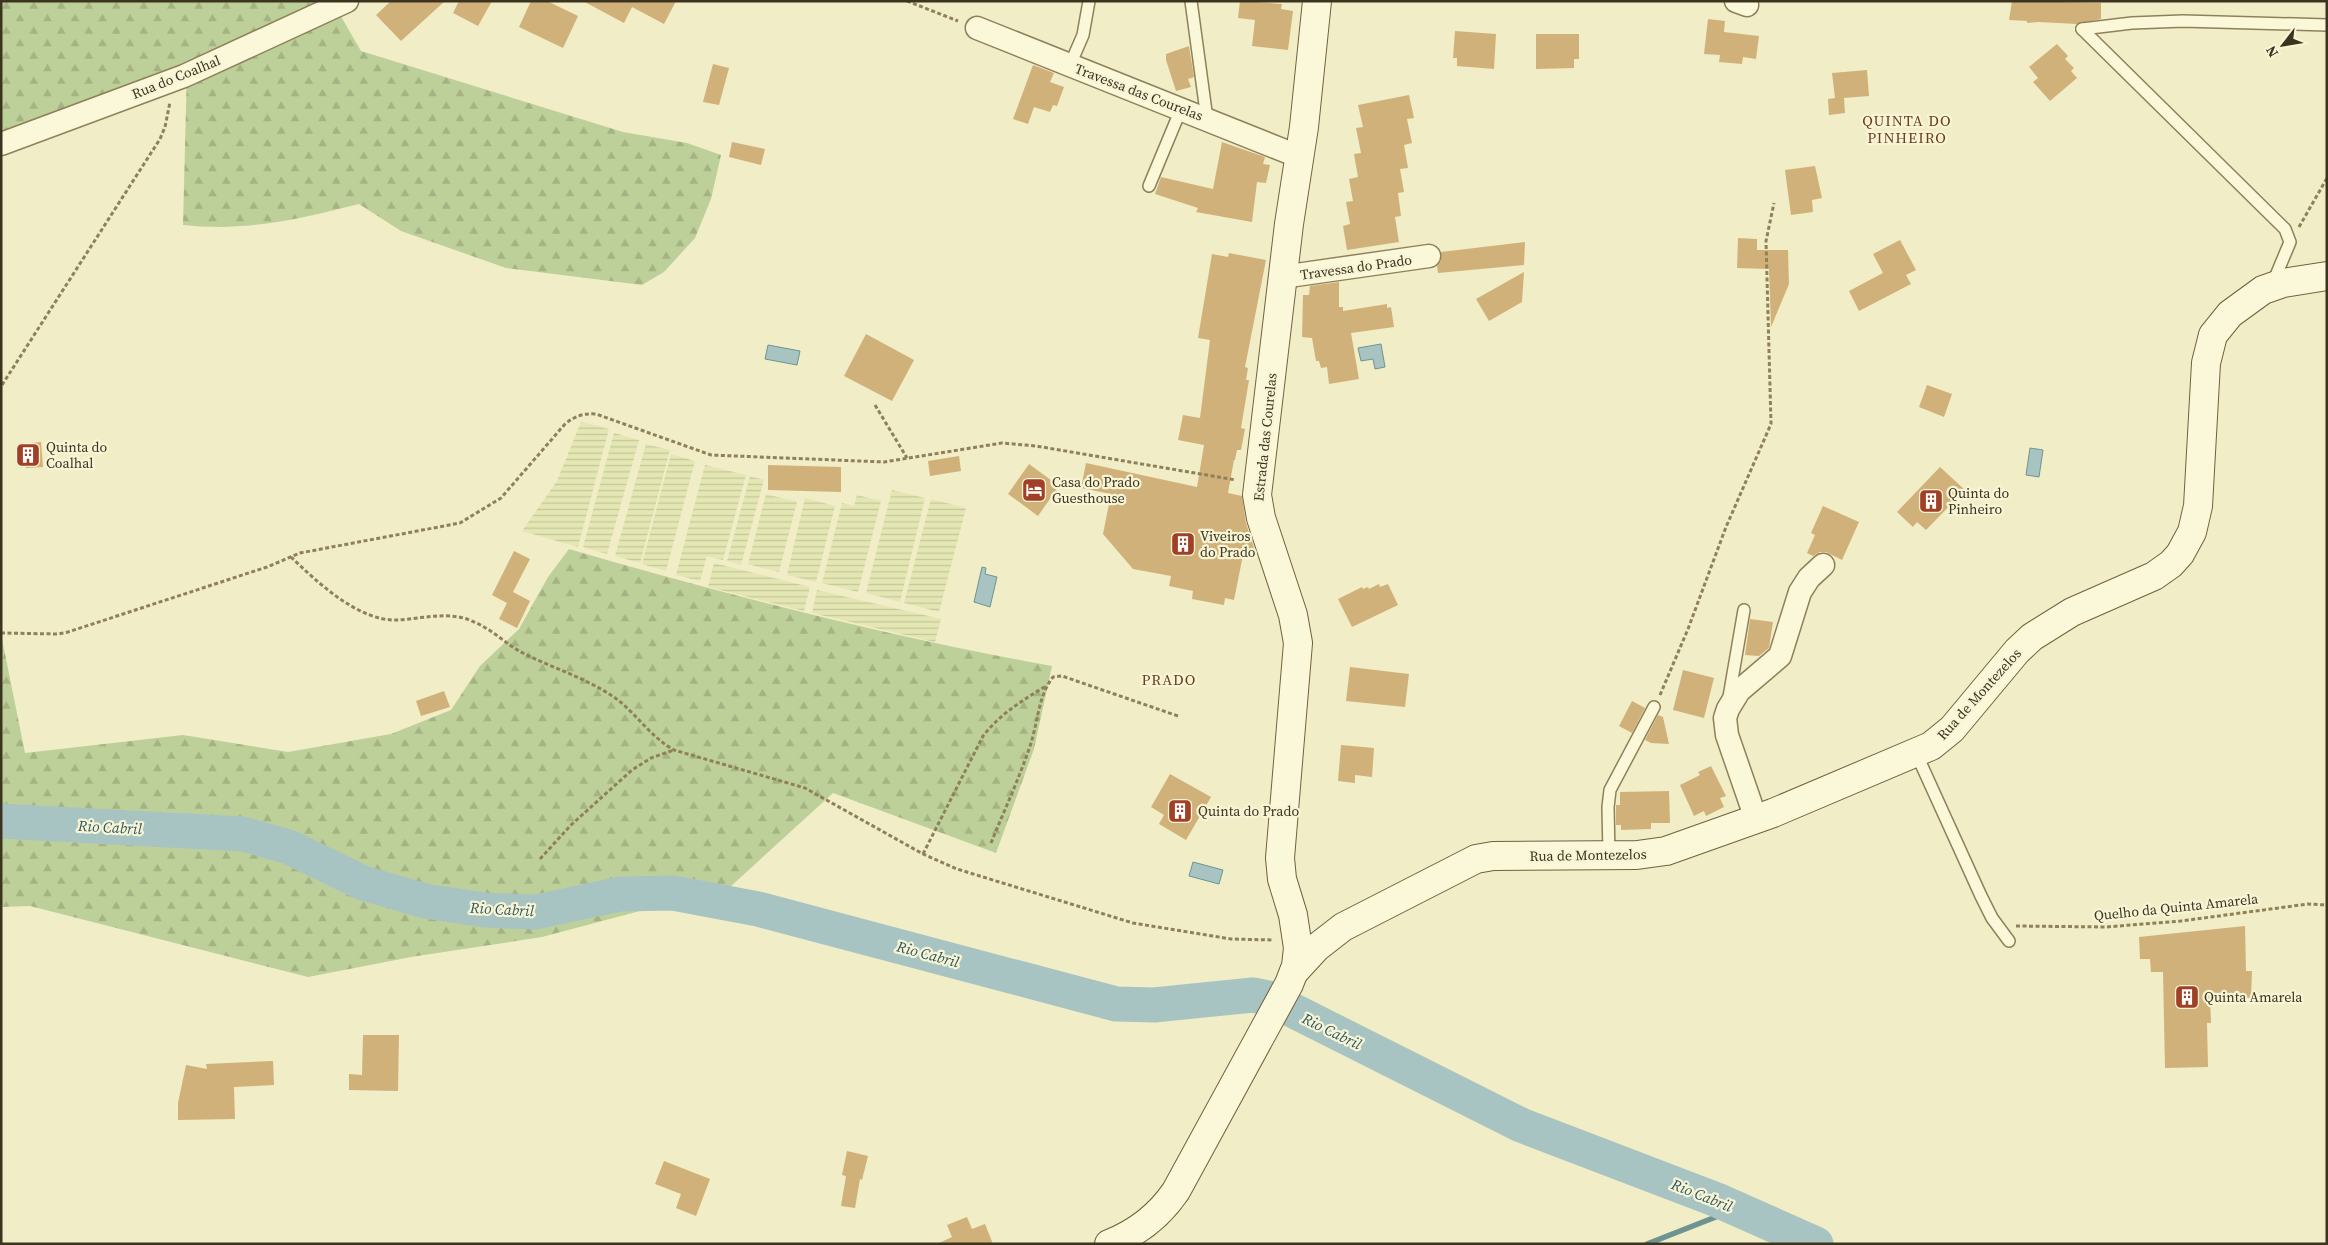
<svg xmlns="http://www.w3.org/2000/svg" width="2328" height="1245" font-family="'Source Serif 4',serif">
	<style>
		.farmland { fill: url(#farmland-rules) }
		.forest { fill: url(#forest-firs) }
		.water { fill: #a8c4c2; stroke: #6e9492 }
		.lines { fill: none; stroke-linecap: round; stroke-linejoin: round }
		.stream { stroke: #6e9492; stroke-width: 5.5 }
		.river { stroke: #a8c4c2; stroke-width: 35 }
		.building { fill: #d1b17a }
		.lane-casing { stroke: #8e815a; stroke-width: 14 }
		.street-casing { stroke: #8e815a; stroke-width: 25 }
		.secondary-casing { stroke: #70613d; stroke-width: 30 }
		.path { stroke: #8e815a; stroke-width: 3; stroke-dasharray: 4 2.5; stroke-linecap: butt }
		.lane { stroke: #fbf8da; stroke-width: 11 }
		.street { stroke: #fbf8da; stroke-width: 22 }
		.secondary { stroke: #fbf8da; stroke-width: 28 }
		.labels { text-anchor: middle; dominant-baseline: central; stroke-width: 4.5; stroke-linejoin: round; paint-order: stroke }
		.street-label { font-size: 14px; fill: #3d341f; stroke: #f8f5d6 }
		.poi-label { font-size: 14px; fill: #3d341f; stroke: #f8f5d6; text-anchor: start }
		.neighbourhood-label { font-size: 15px; letter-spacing: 1px; fill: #6c3e1c; stroke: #f8f5d6 }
		.water-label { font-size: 15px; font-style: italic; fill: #2e565e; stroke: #f8f5d6 }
	</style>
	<defs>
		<pattern id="farmland-rules" width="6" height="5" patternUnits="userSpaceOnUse" patternTransform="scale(1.25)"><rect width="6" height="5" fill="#e4e7b3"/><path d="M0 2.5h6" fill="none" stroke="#c4c79a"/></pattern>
		<pattern id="forest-firs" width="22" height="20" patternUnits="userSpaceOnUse" patternTransform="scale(1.25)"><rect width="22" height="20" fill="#bed099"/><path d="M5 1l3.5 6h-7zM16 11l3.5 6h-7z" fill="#a4b383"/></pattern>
	</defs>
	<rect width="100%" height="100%" fill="#f1edc6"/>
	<g class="farmland">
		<polygon points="581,422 609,429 578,547 522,531 557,481"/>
		<polygon points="614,433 639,440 607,554 583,547"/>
		<polygon points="646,444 670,450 640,563 615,556"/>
		<polygon points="671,454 695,461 666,571 642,564"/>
		<polygon points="705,465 746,475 723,560 707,556 700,581 676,575"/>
		<polygon points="750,476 764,480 741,565 727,561"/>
		<polygon points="892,490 925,498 900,602 866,593"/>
		<polygon points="766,494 797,502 779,572 748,564"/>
		<polygon points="857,495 881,501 858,592 822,583 842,503 854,506"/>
		<polygon points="805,498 835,506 816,582 787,575"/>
		<polygon points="931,499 966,508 939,612 904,603"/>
		<polygon points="714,563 810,587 804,611 708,587"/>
		<polygon points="817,590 941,619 935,642 812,613"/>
	</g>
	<g class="forest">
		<path d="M 1,1 L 332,1 L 361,51 L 623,132 L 687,143 L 721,155 L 711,199 L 695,238 L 664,272 L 642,285 L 506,268 L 401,231 L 359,204 C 300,219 245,232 183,225 L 187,68 L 1,137 Z"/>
		<path d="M 569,549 C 727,595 890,637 1052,666 L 1034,749 L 996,853 L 833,793 L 730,887 L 542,937 L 411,957 L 308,977 L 30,906 L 1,907 L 1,634 L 25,753 L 183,735 L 288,752 L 391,734 L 451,710 L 480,666 L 519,629 L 548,577 Z"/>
	</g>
	<g class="water">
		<polygon points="1381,344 1385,367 1375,369 1373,359 1361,361 1358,348"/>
		<polygon points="768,345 800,351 797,365 765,359"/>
		<polygon points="2030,448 2043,450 2039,477 2026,475"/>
		<polygon points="982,567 986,568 985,574 997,577 990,607 974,602"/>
		<polygon points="1193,862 1223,870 1219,884 1189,876"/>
	</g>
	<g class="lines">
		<polyline class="stream" points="1647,1244 1736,1209"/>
		<polyline class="river" points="1,821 243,834 289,847 363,883 425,901 485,910 536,912 620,894 673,893 758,909 1116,1004 1154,1005 1253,995 1268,998 1521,1125 1717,1200 1816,1244"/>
	</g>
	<g class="building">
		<polygon points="391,1 445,1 401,41 376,15"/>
		<polygon points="459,1 492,1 478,26 453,13"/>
		<polygon points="531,1 547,1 578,16 563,48 519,27"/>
		<polygon points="583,1 676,1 664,24 632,7 624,23"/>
		<polygon points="1240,1 1282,4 1281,9 1293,11 1288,50 1252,46 1255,20 1238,18"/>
		<polygon points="2012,1 2101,3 2101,19 2077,24 2038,22 2027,23 2027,21 2009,20"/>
		<polygon points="1708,19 1725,21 1724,32 1759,36 1756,59 1743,57 1742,64 1719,62 1720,55 1704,54"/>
		<polygon points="1455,31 1496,34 1494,69 1457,66 1457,58 1453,58"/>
		<polygon points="1536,34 1579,34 1579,59 1574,59 1574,68 1536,69"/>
		<polygon points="2057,44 2068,56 2065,59 2074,68 2071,71 2077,78 2050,101 2033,82 2038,78 2029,67"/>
		<polygon points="1189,46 1194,77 1188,79 1191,87 1176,91 1166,60 1166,54"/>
		<polygon points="713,64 729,68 719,105 703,102"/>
		<polygon points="1033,65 1054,73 1050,82 1064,87 1057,106 1053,105 1050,112 1034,107 1028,124 1013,119"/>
		<polygon points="1867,70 1869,96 1844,98 1845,113 1829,115 1828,99 1835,98 1832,73"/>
		<polygon points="1409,95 1414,118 1407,119 1412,143 1404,145 1408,168 1400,169 1404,192 1398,193 1401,216 1395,217 1399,242 1347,250 1343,226 1350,224 1346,202 1353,201 1349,179 1358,177 1354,154 1361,153 1356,128 1363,127 1358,105"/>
		<polygon points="732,142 765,149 761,165 729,157"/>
		<polygon points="1222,142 1265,157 1263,164 1270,165 1266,183 1257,182 1252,222 1196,212 1198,208 1155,194 1161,177 1213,189"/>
		<polygon points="1815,166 1822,198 1812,200 1813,212 1791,215 1785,170"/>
		<polygon points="1738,238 1757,239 1757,250 1788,250 1789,284 1771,327 1769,269 1737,268"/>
		<polygon points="1900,240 1916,270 1906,275 1911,284 1859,311 1849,291 1883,273 1873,254"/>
		<polygon points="1525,242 1524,265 1438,273 1437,266 1441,260 1441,252"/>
		<polygon points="1229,253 1266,260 1245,367 1248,368 1246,380 1249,380 1241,428 1245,429 1241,450 1237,450 1235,460 1234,460 1228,493 1242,496 1246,523 1256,554 1243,555 1234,600 1225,598 1224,605 1192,599 1193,591 1169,586 1171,576 1133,569 1103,534 1111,494 1081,488 1086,463 1197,487 1204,445 1178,440 1183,415 1200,418 1210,340 1198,338 1212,254 1228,257"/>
		<polygon points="1524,272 1522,302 1489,321 1476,299"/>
		<polygon points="1339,282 1339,307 1343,307 1343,311 1387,304 1387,308 1391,307 1394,327 1351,333 1359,379 1329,384 1327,367 1321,368 1319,361 1316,361 1312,338 1302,337 1303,295 1309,295 1310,286"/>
		<polygon points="866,334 914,360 892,401 844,376"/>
		<polygon points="1927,385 1952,394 1944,417 1919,407"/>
		<polygon points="41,442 43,467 26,468 23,444"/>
		<polygon points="959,456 961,471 930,476 928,461"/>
		<polygon points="1029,464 1059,486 1038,516 1008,494"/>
		<polygon points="768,465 841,467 841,492 768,490"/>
		<polygon points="1940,467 1965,490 1926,530 1917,522 1913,527 1897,512"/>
		<polygon points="1823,506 1859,522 1842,560 1826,552 1820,552 1813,556 1807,553 1815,535 1811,533"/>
		<polygon points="514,551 530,559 513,592 530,601 517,628 499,619 507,603 492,595"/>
		<polygon points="1379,584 1380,587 1388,584 1398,605 1352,627 1338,599 1362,587 1363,589 1368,587 1369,589"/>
		<polygon points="1750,619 1773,622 1769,648 1759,656 1745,655"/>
		<polygon points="1350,667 1409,674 1405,707 1346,701"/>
		<polygon points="1683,670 1714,678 1704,718 1673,710"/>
		<polygon points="444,691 450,707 421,716 416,701"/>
		<polygon points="1632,701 1645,708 1632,733 1619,726"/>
		<polygon points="1658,715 1663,717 1669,744 1651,743 1645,740"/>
		<polygon points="1341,745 1374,748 1372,777 1355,775 1355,783 1338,781"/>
		<polygon points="1711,766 1726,796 1720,798 1724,807 1706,816 1704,811 1694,816 1680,785 1700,775 1698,772"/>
		<polygon points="1170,774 1211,797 1186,840 1159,824 1164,815 1151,807"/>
		<polygon points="1669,791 1670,823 1651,823 1651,829 1621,830 1621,825 1616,825 1616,805 1620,805 1620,792"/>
		<polygon points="2245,926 2246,971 2252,971 2251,998 2210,996 2211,1023 2207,1023 2208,1067 2165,1068 2163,972 2151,972 2150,959 2140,959 2139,937"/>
		<polygon points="363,1035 399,1035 398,1091 349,1090 349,1074 362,1075"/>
		<polygon points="273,1061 274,1085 234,1087 235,1119 178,1120 178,1103 186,1065 207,1069 206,1064"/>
		<polygon points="847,1151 868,1156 862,1180 860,1179 855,1208 841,1206 846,1176 842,1175"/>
		<polygon points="664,1161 710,1179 696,1216 676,1208 681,1194 655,1184"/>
		<polygon points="967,1217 972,1229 985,1224 993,1244 937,1244 952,1237 947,1225"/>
	</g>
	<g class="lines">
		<defs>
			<g id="lane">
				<polyline points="1191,1 1207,119"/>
				<polyline points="2082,29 2285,229 2290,242 2272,285"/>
				<polyline points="2082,29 2132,23 2183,21 2327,25"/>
				<polyline points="1070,65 1083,35 1089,1"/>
				<polyline points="1149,186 1181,109"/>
				<polyline points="1729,697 1744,610"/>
				<polyline points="1916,753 1981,896 1992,918 2009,941"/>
				<polyline points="1609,855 1608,807 1610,790 1654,707"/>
			</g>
			<g id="street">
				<polyline points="1736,1 1747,5"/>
				<polyline points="977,28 1300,157"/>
				<polyline points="1,144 184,76 347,1"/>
				<polyline points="1282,277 1429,256"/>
				<polyline points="1756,819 1727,735 1725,718 1728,709 1739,691 1780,656 1800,592 1809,578 1823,565"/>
			</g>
			<g id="secondary">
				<polyline points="1294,972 1316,948 1343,927 1476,859 1493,856 1637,855 1666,851 1773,813 1931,746 1952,729 2017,651 2032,637 2072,612 2154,576 2171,564 2180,554 2192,532 2198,506 2206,363 2213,335 2230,314 2263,290 2283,283 2327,276"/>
				<path d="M 1109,1244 C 1137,1233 1159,1216 1176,1191 L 1289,984 L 1296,966 L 1298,948 L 1293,915 L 1282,879 L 1280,858 L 1298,643 L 1293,615 L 1261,518 L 1257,495 L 1289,224 L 1304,127 L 1317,1"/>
			</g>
		</defs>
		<use href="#lane" class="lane-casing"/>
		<use href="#street" class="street-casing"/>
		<use href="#secondary" class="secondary-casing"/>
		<g class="path">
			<polyline points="907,1 958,21"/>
			<polyline points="2299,227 2327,178"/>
			<polyline points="2,385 160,139 165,127 170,102"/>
			<polyline points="875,405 907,458"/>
			<path d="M 291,557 C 316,581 358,621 396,620 C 422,619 450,610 474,622 C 491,629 504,642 519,651 C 551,668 588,678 618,700 C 637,715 652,738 674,750 L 805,788 L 923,854 L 957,869 L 1133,923 L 1231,939 L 1273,940"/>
			<path d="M 1,633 L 58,634 L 68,632 L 267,567 L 300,553 L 460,523 L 501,498 L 565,424 C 575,416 583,413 596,414 L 711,455 L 884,462 L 1002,443 L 1036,446 L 1236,480"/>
			<polyline points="1660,695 1688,629 1726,527 1771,424 1766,241 1774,203"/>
			<path d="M 991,843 C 1004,811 1019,779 1030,746 C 1038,723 1038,696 1053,677 L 1062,676 L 1178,716"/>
			<path d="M 923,854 L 983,736 C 1000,714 1023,700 1046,686"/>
			<polyline points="540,859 571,825 632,770 651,758 674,750"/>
			<polyline points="2016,926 2106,927 2181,921 2308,904 2327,905"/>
		</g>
		<use href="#lane" class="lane"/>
		<use href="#street" class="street"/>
		<use href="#secondary" class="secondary"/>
	</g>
	<defs>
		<symbol id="building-square" viewBox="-11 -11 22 22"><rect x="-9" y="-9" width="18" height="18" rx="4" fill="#a04027" stroke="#f8f5d6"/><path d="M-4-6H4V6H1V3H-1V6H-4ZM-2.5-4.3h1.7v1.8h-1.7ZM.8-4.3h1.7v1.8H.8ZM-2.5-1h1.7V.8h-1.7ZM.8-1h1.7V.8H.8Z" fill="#fff"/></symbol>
		<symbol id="hotel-square" viewBox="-11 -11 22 22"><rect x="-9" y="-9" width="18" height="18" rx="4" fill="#a04027" stroke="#f8f5d6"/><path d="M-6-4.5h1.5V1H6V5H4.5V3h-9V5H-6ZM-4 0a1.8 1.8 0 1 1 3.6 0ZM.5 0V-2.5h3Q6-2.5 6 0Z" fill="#fff"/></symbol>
	</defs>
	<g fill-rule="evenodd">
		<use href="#building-square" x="14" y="441" width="28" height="28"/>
		<use href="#hotel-square" x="1020" y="476" width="28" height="28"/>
		<use href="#building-square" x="1917" y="487" width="28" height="28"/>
		<use href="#building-square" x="1169" y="530" width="28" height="28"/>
		<use href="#building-square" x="1166" y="797" width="28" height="28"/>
		<use href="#building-square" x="2173" y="983" width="28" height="28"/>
	</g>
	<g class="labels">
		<g class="street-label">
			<text transform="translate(176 77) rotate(-22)">Rua do Coalhal</text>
			<text transform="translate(1139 92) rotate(21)">Travessa das Courelas</text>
			<text transform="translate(1356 267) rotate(-8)">Travessa do Prado</text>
			<text transform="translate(1265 437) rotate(-84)">Estrada das Courelas</text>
			<text transform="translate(1979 694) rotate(-48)">Rua de Montezelos</text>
			<text transform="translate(1588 855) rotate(-1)">Rua de Montezelos</text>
			<text transform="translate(2176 907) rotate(-6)">Quelho da Quinta Amarela</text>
		</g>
		<g class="poi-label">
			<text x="46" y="447">Quinta do<tspan x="46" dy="16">Coalhal</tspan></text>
			<text x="1052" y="482">Casa do Prado<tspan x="1052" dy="16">Guesthouse</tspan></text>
			<text x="1948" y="493">Quinta do<tspan x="1948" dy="16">Pinheiro</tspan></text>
			<text x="1200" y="536">Viveiros<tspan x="1200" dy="16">do Prado</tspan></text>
			<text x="1198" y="811">Quinta do Prado</text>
			<text x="2204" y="997">Quinta Amarela</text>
		</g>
		<g class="neighbourhood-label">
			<text x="1907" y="120">QUINTA DO<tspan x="1907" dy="17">PINHEIRO</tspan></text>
			<text x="1169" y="679">PRADO</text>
		</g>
		<g class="water-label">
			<text transform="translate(110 827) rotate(3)">Rio Cabril</text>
			<text transform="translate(502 909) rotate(3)">Rio Cabril</text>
			<text transform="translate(928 954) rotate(15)">Rio Cabril</text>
			<text transform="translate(1332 1031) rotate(26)">Rio Cabril</text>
			<text transform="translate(1702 1195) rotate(22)">Rio Cabril</text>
		</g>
	</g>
	<rect width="2328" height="1245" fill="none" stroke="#3d341f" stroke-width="5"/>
	<g transform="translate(2283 45) rotate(239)" stroke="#f8f5d6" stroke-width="4" paint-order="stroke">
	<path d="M0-4L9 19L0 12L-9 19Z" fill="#3d341f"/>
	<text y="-8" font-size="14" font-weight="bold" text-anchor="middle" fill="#3d341f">N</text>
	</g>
</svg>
